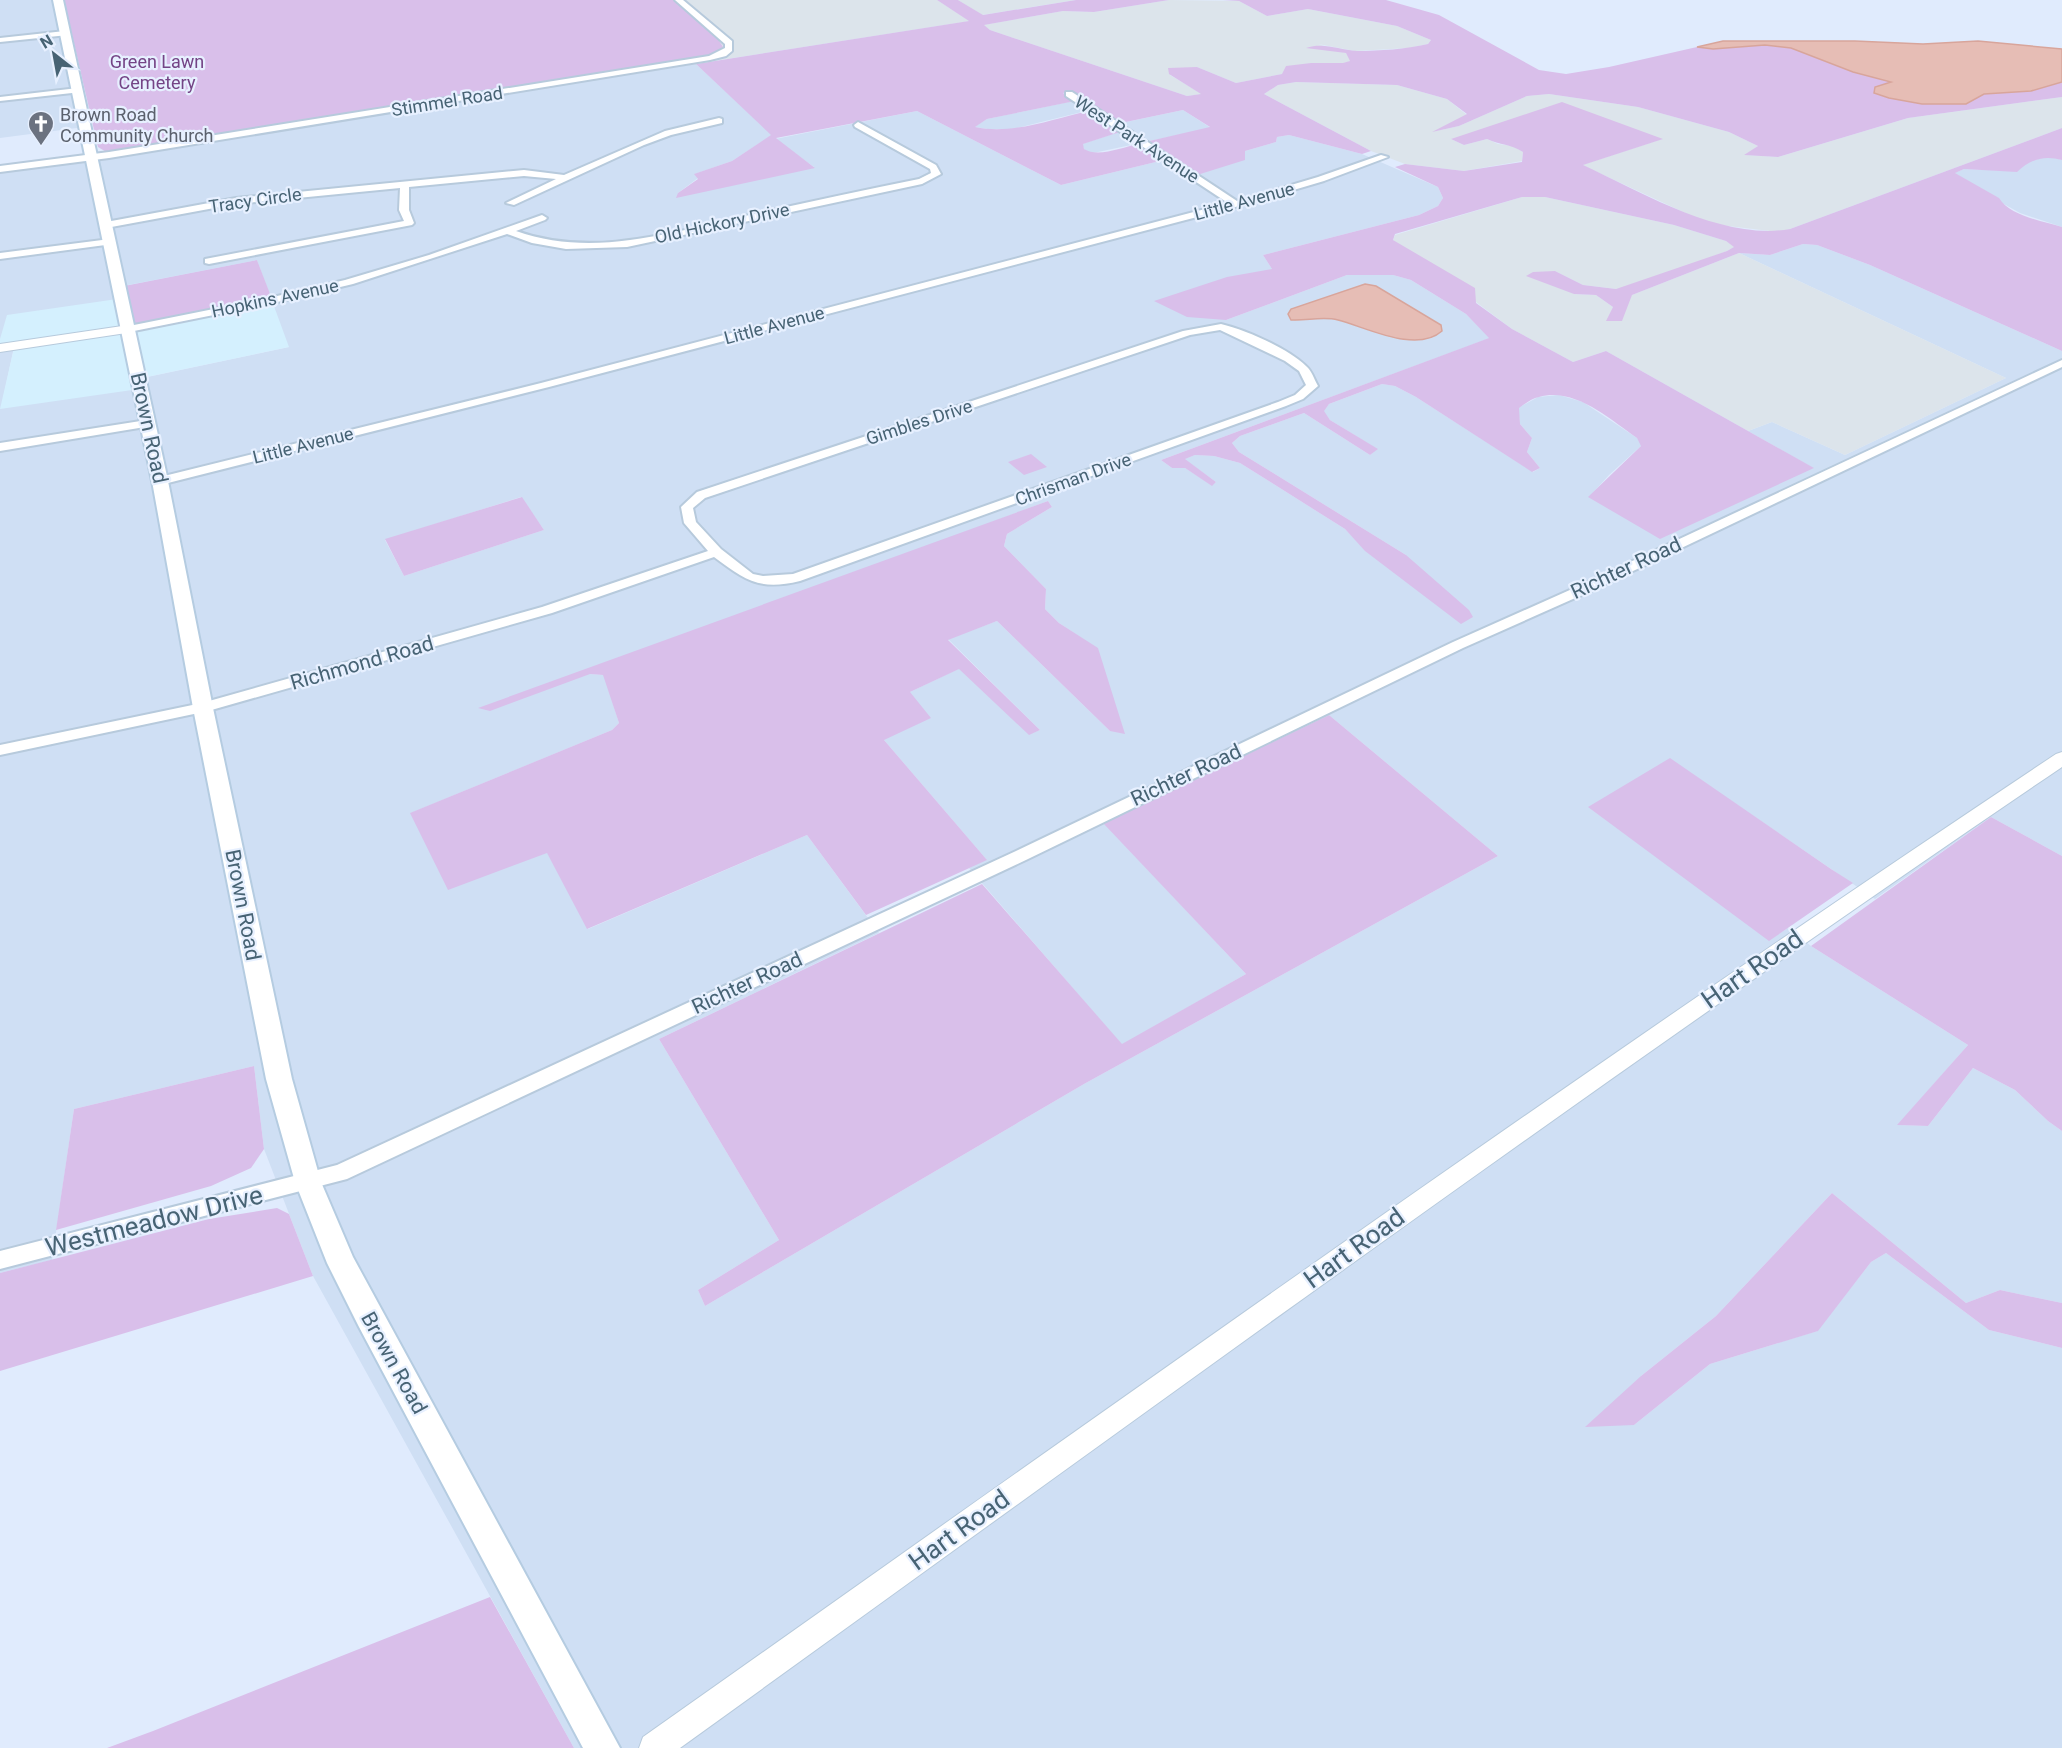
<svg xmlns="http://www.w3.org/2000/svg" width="2062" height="1748" font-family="Roboto,sans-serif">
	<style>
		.residential { fill: #cfdff4; fill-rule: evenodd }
		.commercial { fill: #d4f0fe }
		.industrial { fill: #dce4eb }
		.green { fill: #d9bfea }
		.water { fill: #e6bdb5; stroke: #d8a59b; stroke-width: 1.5 }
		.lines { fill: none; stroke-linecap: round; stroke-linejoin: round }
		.minor-casing { stroke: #b7cadc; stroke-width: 4 }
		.tertiary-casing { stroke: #b7cadc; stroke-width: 2 }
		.secondary-casing { stroke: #b5cce1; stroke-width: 4 }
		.minor { fill: #fff; fill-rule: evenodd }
		.tertiary { fill: #fff; fill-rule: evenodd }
		.secondary { fill: #fff; fill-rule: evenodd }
		.labels { text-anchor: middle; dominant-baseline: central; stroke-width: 4.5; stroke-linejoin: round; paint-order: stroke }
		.far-park-label { font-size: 18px; fill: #744486; stroke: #e7f0ff }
		.far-street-label { font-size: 18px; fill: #476374; stroke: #e7f0ff }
		.far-worship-label { font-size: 18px; fill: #5b616d; stroke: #e7f0ff; text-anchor: start }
		.street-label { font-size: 21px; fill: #476374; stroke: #e7f0ff }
		.near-street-label { font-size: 26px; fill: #476374; stroke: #e7f0ff }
	</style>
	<rect width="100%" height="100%" fill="#e0ebfd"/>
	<g class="residential">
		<polygon points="0,0 64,0 92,126 0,138"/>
		<path d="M 696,64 L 772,135 L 732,161 L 695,174 L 698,178 L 678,193 L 814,167 L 775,139 L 917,111 L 1061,185 L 1164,160 L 1245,151 L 1276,142 L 1277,137 L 1289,135 L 1362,154 L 1438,187 L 1443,198 L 1438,206 L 1419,215 L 1263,255 L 1272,269 L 1268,271 L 1226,320 L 1347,275 L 1393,275 L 1411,280 L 1466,314 L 1490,338 L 1161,460 L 1172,468 L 1185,468 L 1212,485 L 1216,482 L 1184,459 L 1195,455 L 1214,456 L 1240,463 L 1345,529 L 1366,551 L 1406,555 L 1239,452 L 1232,443 L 1240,436 L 1304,413 L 1370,455 L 1377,449 L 1330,420 L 1323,411 L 1329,404 L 1382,384 L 1395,386 L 1416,397 L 1533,472 L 1540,468 L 1527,452 L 1532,438 L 1520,424 L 1518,408 L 1538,397 L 1559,395 L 1583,402 L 1637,438 L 1642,445 L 1609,475 L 1589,497 L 1813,468 L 1748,431 L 1772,422 L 1845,455 L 2006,378 L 1739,253 L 1770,255 L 1803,244 L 1817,245 L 1870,265 L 2062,351 L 2062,856 L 1991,817 L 1875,899 L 1670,759 L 1769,940 L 1788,928 L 1811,946 L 1968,1045 L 1898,1125 L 1928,1126 L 1973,1068 L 2015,1090 L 2048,1121 L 2062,1131 L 2062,1303 L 2000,1290 L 1966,1303 L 1832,1193 L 1716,1316 L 1641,1376 L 1634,1425 L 1710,1364 L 1817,1331 L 1871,1262 L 1886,1253 L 1989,1330 L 2062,1348 L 2062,1748 L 574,1748 L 313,1276 L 264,1149 L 254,1066 L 74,1109 L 52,1260 L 0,1273 L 0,350 L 14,347 L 1,408 L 289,347 L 131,297 L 0,339 L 0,167 L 83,156 L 107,160 L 127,154 ZM 521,497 L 544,530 L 404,576 L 385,540 ZM 1048,501 L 1052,507 L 1007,534 L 1004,546 L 1046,589 L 1045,609 L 1059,623 L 1098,649 L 1110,731 L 997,621 L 948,639 L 1040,730 L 1029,734 L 960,668 L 910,692 L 884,740 L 986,859 L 969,868 L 1122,1045 L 1246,974 L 1104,823 L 1329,715 L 1498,856 L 1084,1084 L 705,1306 L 698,1290 L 779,1240 L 659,1039 L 879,933 L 807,835 L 588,929 L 547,852 L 411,813 L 612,730 L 619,723 L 604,675 L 590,674 Z"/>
		<polygon points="1083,99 1098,108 1013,129 988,129 974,127 987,119"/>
		<polygon points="1183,110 1211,128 1098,152 1090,153 1084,149 1082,144 1122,131 1112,125"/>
		<polygon points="2048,156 2062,160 2062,227 2020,213 2002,203 1998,198 1954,173 1964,169 2017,171 2028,162"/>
	</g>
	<polygon class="commercial" points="257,260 289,347 137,379 139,389 0,409 14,348 0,350 0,339 7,315 131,297 128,285"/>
	<g class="industrial">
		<polygon points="673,0 937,0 970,21 708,62 703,57 712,55 721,43"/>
		<polygon points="958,0 1076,0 982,15"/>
		<polygon points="1169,0 1239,1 1267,16 1308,9 1397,26 1431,40 1428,44 1409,48 1355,51 1318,44 1346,53 1351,61 1344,63 1311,63 1282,74 1236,83 1197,67 1170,75 1202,94 1187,96 990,30 983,25 1063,11 1094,12"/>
		<polygon points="1296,82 1397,85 1447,99 1467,115 1436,131 1459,126 1527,96 1549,94 1638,107 1729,132 1758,146 1746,155 1778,157 1908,118 2062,97 2062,128 1790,229 1778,232 1720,225 1694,217 1582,165 1662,139 1451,139 1464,145 1487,139 1498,144 1513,146 1523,152 1522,161 1464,171 1405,164 1371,151 1264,94 1278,85"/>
		<polygon points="1522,197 1545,197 1674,225 1726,241 1735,247 1727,251 1632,286 1616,289 1583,285 1555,271 1574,294 1596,295 1613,307 1607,321 1632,295 1739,253 2006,378 1845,455 1772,422 1748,431 1606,351 1573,362 1512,329 1393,240 1395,235"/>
	</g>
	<g class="green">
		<polygon points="64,0 673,0 716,36 723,47 712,55 693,59 108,153 98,147"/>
		<path d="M 937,0 L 958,0 L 983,15 L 1076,0 L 1169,0 L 1094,12 L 1063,11 L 984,25 L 990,30 L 1187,96 L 1201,94 L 1169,74 L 1168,68 L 1197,67 L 1236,83 L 1282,74 L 1286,66 L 1311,63 L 1343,63 L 1350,61 L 1346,53 L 1306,48 C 1324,42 1339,50 1357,51 C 1381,51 1405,49 1428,44 L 1431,40 L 1397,26 L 1308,9 L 1267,16 L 1239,1 L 1223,0 L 1386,0 L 1439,15 L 1539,70 L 1566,74 L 1609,67 L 1697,47 L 1713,49 L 1765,45 L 1791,48 L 1853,72 L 1886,80 L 1966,104 L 1984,94 L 2031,91 L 2062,82 L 2062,97 L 1908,118 L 1778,157 L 1744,155 L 1758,146 L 1729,132 L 1638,107 L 1549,94 L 1527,96 L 1459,126 L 1432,132 L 1467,114 L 1447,99 L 1397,85 L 1296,82 L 1278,85 L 1264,94 L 1371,151 L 1362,154 L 1289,135 L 1277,137 L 1276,142 L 1245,151 L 1245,160 L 1197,175 L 1145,142 L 1210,127 L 1183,110 L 1121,123 L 1071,91 L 1063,93 L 1075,101 L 987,119 L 975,127 C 1013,135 1052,119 1089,111 L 1123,131 L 1083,144 L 1084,149 C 1098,158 1123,147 1138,144 L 1164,160 L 1061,185 L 917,111 L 776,138 L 815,168 L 676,198 L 678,193 L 698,179 L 694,174 L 732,161 L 771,135 L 696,64 L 969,21 Z"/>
		<path d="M 1562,102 L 1663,139 L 1583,165 C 1643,193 1723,241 1790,229 L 2062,128 L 2062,160 C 2044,155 2031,159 2017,172 L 1964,169 L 1955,173 L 1999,198 C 2010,216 2043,221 2062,227 L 2062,351 L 1870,265 L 1817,245 L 1803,244 L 1770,255 L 1739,253 L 1632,295 L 1622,321 L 1606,321 L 1613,307 L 1596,295 L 1574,294 L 1526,276 L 1533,272 L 1555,271 L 1583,285 L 1616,289 L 1727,251 L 1734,247 L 1726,241 L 1674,225 L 1545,197 L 1522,197 L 1395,234 L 1393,240 L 1475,288 L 1476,303 L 1512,329 L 1573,362 L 1606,351 L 1814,468 L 1660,539 L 1588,497 L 1641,446 L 1637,438 C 1609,419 1575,387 1539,397 C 1532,398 1525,404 1519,408 L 1520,424 L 1532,438 L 1527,452 L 1540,468 L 1532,472 L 1416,397 L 1395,386 L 1382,384 L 1329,404 L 1324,411 L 1330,420 L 1378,449 L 1370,455 L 1304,413 L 1240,436 L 1232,443 L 1239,452 L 1406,555 L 1469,610 L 1473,617 L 1461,624 L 1365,551 L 1345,529 L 1240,463 L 1214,456 L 1195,455 L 1185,459 L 1216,482 L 1212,486 L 1185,468 L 1172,468 L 1161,460 L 1489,338 L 1466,314 L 1411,280 L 1393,275 L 1347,275 L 1226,320 L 1187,317 L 1154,301 L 1227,277 L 1272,269 L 1263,255 L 1419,215 L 1438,206 L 1443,198 L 1438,187 L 1395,167 L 1405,164 L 1464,171 L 1522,162 L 1523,152 C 1511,144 1500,145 1487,139 L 1464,145 L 1451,139 Z"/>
		<polygon points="257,260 272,299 131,328 119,287"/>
		<polygon points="1031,454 1047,467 1024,475 1008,462"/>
		<polygon points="522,497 544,530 404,576 385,539"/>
		<polygon points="1048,501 1052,507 1007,534 1004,546 1046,589 1045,609 1059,623 1098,648 1125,734 1110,731 997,621 948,640 1040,730 1029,735 959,669 910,692 931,718 884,740 987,860 866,915 807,835 587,929 547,853 448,890 410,813 612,730 619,723 603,675 590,674 490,711 478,708"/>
		<polygon points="1329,715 1498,856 1084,1084 705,1306 698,1290 779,1240 659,1039 982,884 1122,1044 1246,974 1103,823"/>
		<polygon points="1670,758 1831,869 1853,883 1769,941 1588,807"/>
		<polygon points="1991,817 2062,856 2062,1131 2048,1121 2015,1090 1973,1068 1928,1126 1897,1125 1968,1045 1811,946"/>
		<polygon points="254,1066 264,1149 251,1168 211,1186 56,1230 74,1109"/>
		<polygon points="1832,1193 1966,1303 2000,1290 2062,1303 2062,1348 1989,1330 1886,1253 1871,1262 1818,1331 1710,1364 1634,1425 1585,1427 1641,1376 1716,1316"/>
		<polygon points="277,1208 289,1214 313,1276 0,1371 0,1273 209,1219"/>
		<polygon points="490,1597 574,1748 107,1748 153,1731"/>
	</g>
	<g class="water">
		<polygon points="1723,41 1855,41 1923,44 1978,41 2062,49 2062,82 2031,91 1984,94 1966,104 1922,104 1889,98 1874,93 1875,87 1891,82 1853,72 1791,48 1765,45 1713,49 1697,47"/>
		<path d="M 1365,284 L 1376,286 L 1441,325 L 1442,331 C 1416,354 1366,327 1338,320 C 1322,316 1307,321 1291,320 L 1288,314 L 1291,309 Z"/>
	</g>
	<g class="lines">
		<defs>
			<g id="minor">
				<polygon points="675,0 683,0 732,41 732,51 726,56 710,60 109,158 0,172 0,166 109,152 709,56 725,48 725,44"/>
				<polygon points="65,31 68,31 68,35 0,42 0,38"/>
				<polygon points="78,88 81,88 81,92 0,101 0,97"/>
				<polygon points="1066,92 1072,92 1237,201 1318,177 1381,155 1388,157 1324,181 1239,206 549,387 160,485 154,481 156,478 541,383 1228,203 1066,96"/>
				<polygon points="719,118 722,119 722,123 671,135 644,145 514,205 506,203 556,179 524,176 409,187 409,210 414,223 412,225 209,264 205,263 205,259 404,221 399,210 400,188 236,204 106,228 101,225 106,222 236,198 524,170 564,175 665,131"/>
				<path d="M 858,122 L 936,165 L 941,174 L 922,184 L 627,247 L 566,249 L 532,243 L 507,234 L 353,284 L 273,303 L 129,332 L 124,329 L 129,326 L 273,297 L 345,280 L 429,255 L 542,215 L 547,218 L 545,220 L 516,231 C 595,259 675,231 754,214 C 809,202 864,190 919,179 L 931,173 L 930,169 L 855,127 L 854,125 Z"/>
				<polygon points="110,239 115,242 113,244 0,259 0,253"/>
				<path d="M 1221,324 C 1246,330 1287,348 1306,366 C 1312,371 1314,379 1318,386 L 1303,399 L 1286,406 L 800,581 C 759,591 745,580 714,557 L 552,613 L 208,711 L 0,755 L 0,745 L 202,703 L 542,607 L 708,551 L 684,523 L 681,507 L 697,492 L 1183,331 ZM 1220,330 L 1285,361 L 1299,371 L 1306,385 L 1295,395 L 1278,402 L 793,574 L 763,576 L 753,574 L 721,549 L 696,522 L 693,508 L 705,498 L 1190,335 Z"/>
				<polygon points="2062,360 2062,367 1591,591 1463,648 1028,859 347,1179 0,1269 0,1251 337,1165 1016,851 1453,642 1581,585"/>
				<polygon points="147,420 151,422 151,426 0,451 0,443"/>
			</g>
			<g id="tertiary">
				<polygon points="129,325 135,329 133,332 0,352 0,344"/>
				<path d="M 2062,752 L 2062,767 C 1594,1084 1138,1418 680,1748 L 639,1748 L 643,1737 C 1112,1406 1578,1072 2056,754 Z"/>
			</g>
			<polygon id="secondary" points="53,0 63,0 168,481 213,708 292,1079 321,1182 353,1257 620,1748 583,1748 359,1327 327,1263 295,1182 266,1079 193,708 152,481"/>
		</defs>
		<use href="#minor" class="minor-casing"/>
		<use href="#tertiary" class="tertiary-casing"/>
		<use href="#secondary" class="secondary-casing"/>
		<use href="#minor" class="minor"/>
		<use href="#tertiary" class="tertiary"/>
		<use href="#secondary" class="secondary"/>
	</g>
	<defs>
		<symbol id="church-pin" viewBox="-11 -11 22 30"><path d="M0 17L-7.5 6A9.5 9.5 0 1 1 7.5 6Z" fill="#6b7280" stroke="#e7f0ff"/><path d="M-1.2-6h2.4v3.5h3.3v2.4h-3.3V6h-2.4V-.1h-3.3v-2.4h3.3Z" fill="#fff"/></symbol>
	</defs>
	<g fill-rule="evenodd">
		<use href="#church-pin" x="26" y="109" width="30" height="40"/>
	</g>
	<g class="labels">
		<g class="far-park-label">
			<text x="157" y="61">Green Lawn<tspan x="157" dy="21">Cemetery</tspan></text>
		</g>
		<g class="far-street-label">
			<text transform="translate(447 101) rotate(-9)">Stimmel Road</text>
			<text transform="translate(1137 139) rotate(33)">West Park Avenue</text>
			<text transform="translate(255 200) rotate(-8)">Tracy Circle</text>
			<text transform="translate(1244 201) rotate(-15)">Little Avenue</text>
			<text transform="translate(722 223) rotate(-12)">Old Hickory Drive</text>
			<text transform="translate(275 298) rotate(-12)">Hopkins Avenue</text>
			<text transform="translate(774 325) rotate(-15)">Little Avenue</text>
			<text transform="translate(919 422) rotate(-18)">Gimbles Drive</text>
			<text transform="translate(303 445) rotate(-14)">Little Avenue</text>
			<text transform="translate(1073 479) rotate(-20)">Chrisman Drive</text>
		</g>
		<g class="far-worship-label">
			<text x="60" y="114">Brown Road<tspan x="60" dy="21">Community Church</tspan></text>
		</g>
		<g class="street-label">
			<text transform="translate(149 428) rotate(78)">Brown Road</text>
			<text transform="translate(1626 568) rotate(-25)">Richter Road</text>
			<text transform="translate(362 663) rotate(-16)">Richmond Road</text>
			<text transform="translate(1186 775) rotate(-25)">Richter Road</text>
			<text transform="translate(243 905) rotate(79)">Brown Road</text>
			<text transform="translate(747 983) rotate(-25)">Richter Road</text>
			<text transform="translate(394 1363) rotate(61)">Brown Road</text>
		</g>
		<g class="near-street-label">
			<text transform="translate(1752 969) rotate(-35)">Hart Road</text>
			<text transform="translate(154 1221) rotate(-14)">Westmeadow Drive</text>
			<text transform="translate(1354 1248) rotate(-36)">Hart Road</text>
			<text transform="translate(959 1530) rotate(-36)">Hart Road</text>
		</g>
	</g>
	<g transform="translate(54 54) rotate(329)" stroke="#e7f0ff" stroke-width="4.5" paint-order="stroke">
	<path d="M0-4.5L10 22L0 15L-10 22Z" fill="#476374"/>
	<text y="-9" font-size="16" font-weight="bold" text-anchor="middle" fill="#476374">N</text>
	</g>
</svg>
